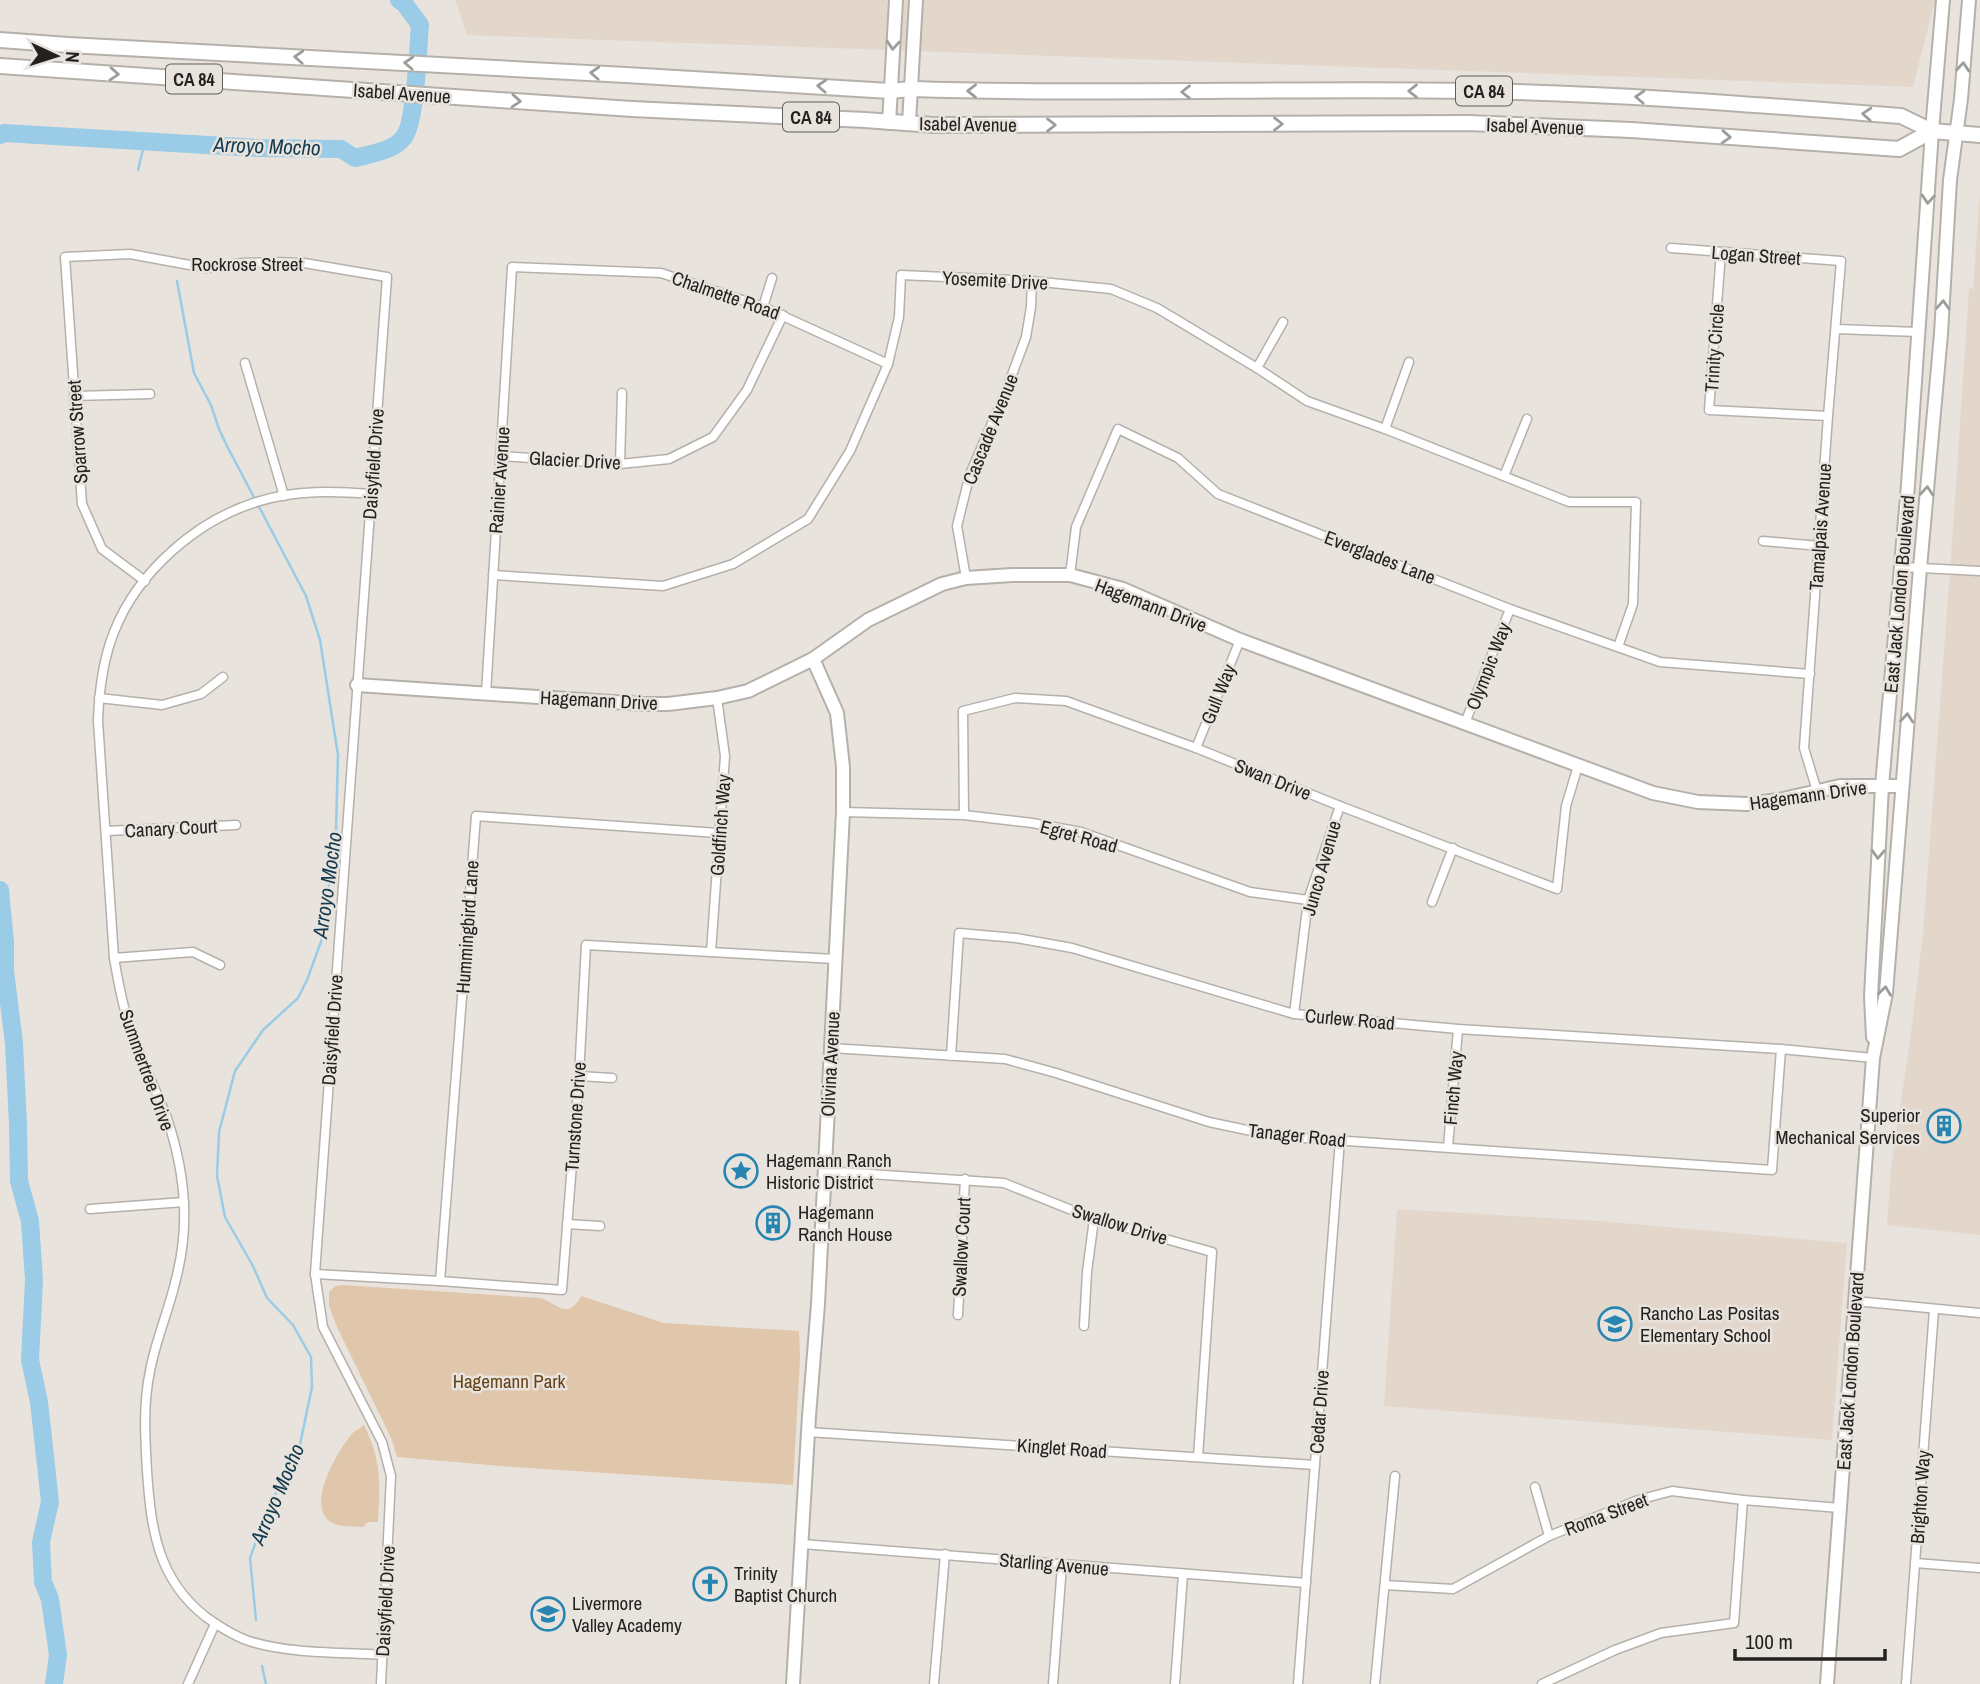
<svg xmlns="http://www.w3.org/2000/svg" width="1980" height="1684" font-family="'Archivo Narrow',sans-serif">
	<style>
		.built { fill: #e3d7cc }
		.green { fill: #e0c6aa }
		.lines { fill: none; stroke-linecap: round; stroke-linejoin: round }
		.stream { stroke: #9acbe7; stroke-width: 2.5 }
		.river { stroke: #9acbe7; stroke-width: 18 }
		.street-casing { stroke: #b5b0aa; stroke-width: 11 }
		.secondary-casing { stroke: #b5b0aa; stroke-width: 16 }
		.highway-casing { stroke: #b5b0aa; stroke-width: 18 }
		.street { stroke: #fff; stroke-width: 8 }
		.secondary { stroke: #fff; stroke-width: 12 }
		.highway { stroke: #fff; stroke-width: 14 }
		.oneway { stroke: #9c9c9b }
		.labels { text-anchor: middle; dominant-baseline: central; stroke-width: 5; stroke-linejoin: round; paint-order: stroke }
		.shield { fill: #e9e3dd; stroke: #5f5c59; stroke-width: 2 }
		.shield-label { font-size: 18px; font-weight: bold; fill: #242220 }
		.street-label { font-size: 19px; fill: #242220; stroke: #e9e3dd }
		.poi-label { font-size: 19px; fill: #242220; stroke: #e9e3dd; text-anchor: start }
		.park-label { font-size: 19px; fill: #654316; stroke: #e9e3dd }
		.water-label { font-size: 21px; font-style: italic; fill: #133b50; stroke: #e9e3dd }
	</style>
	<rect width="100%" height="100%" fill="#e9e3dd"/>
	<g class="built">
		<polygon points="455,0 1935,0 1913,87 467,35"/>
		<polygon points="1980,192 1980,1235 1887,1225 1891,1168 1912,1026 1923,933 1953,529 1969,289 1973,288"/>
		<polygon points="1397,1209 1599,1221 1847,1243 1832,1440 1384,1406"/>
	</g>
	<g class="green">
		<path d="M 342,1285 L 540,1298 C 556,1302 568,1322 581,1296 L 664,1323 L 799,1331 L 800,1359 L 793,1485 L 514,1467 L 397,1457 L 392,1440 L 337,1327 L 329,1306 L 329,1292 L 335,1286 Z"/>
		<path d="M 364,1425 C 382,1462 380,1482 378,1522 L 368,1522 L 363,1527 C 353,1526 340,1528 331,1522 C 305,1506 337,1452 351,1435 C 354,1431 359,1429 364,1425 Z"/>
	</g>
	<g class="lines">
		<g class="stream">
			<polyline points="138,170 145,141"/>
			<polyline points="177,281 194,373 211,405 219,429 227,446 306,596 320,640 338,755 336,830 322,939 307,980 298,998 263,1030 235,1071 219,1132 217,1176 225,1217 253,1266 267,1298 293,1325 311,1357 312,1387 298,1454 281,1481 264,1520 250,1558 256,1620"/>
			<polyline points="262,1666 266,1684"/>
		</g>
		<g class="river">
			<path d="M 0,135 L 4,133 L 258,148 L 341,149 L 355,158 C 371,154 394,151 404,137 C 416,121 418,47 420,25 L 404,3 L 399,0"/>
			<polyline points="0,890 5,942 5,971 14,1043 18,1125 19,1181 30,1221 34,1280 30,1360 39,1402 50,1502 41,1542 43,1582 50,1599 58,1655 54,1684"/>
		</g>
		<defs>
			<g id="street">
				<polyline points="1671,248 1841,261 1828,416 1804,748 1817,791"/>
				<polyline points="1721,252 1709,410 1828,416"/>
				<polyline points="763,307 772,278"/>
				<polyline points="1836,329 1918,332"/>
				<polyline points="245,363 284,496"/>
				<polyline points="1257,368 1283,322"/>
				<polyline points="74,396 150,394"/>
				<polyline points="1385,429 1409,362"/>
				<polyline points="500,456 620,464 669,459 713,437 747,390 783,315"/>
				<polyline points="620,464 622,393"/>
				<polyline points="1504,476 1527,419"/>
				<path d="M 371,494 C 334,491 296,490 260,501 C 198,519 138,571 114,632 C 103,660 99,691 98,721 L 114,958 C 118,981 122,1003 129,1025 C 139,1057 155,1087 167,1118 C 176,1145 183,1177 184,1206 C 185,1230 182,1256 176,1279 C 169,1310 156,1339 150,1371 C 143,1404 145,1437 147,1471 C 151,1528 157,1579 206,1617 C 220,1627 235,1637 252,1642 C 293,1654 340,1652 383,1655"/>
				<polyline points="1763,541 1819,546"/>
				<polyline points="1901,567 1980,571"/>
				<polyline points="493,575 663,586 733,564 808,519 850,451 888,364 899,317 901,275 1032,281 1111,289 1157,308 1257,368 1307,401 1385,429 1569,502 1636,502 1633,604 1618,647"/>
				<polyline points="1070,575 1076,527 1118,429 1178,458 1218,494 1510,609 1660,662 1810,674"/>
				<polyline points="966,578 957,526 970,474 1006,391 1026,337 1031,307 1032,281"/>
				<polyline points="145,581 102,549 82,504 65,257 130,254 206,268 243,263 273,262 304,263 387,277 315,1274 323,1327 382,1442 391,1476 381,1684"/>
				<polyline points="486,694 512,267 661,273 763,307 888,364"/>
				<polyline points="99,698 162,705 201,694 223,677"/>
				<polyline points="1465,723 1510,609"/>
				<polyline points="1196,748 1240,640"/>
				<polyline points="843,812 964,815 1032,823 1081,832 1250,892 1308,900"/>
				<polyline points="964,815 963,711 1015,698 1066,701 1196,748 1340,806 1557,889 1566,806 1578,766"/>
				<polyline points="106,831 236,825"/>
				<polyline points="1432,902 1453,848"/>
				<polyline points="711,952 725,756 717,698"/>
				<polyline points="114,958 193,952 220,965"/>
				<polyline points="1294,1014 1308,900 1340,806"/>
				<polyline points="831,1048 1005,1059 1056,1073 1209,1122 1275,1136 1772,1170 1781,1049"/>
				<polyline points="951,1056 959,933 1016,938 1072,948 1294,1014 1458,1029 1781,1049 1873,1058"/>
				<polyline points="579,1076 612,1078"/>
				<polyline points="1448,1147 1458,1029"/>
				<polyline points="825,1171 1004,1183 1094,1219 1212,1252 1198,1457"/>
				<polyline points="90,1209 184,1202"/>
				<polyline points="567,1224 600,1226"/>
				<polyline points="315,1274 440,1281 562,1290 579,1076 586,945 835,959"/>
				<polyline points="440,1281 476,816 718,833"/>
				<polyline points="1855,1301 1980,1313"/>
				<polyline points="958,1315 965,1179"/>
				<polyline points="1084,1326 1087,1272 1094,1219"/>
				<polyline points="808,1432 1315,1465"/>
				<polyline points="1535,1487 1549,1536"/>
				<polyline points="802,1544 1306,1583"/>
				<polyline points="1915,1563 1980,1568"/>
				<polyline points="1385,1585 1453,1589 1549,1536 1638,1500 1672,1491 1743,1500 1840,1508"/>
				<polyline points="188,1684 215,1624"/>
				<polyline points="934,1684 945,1554"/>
				<polyline points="1053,1684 1062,1565"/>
				<polyline points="1175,1684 1183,1574"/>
				<polyline points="1298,1684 1340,1140"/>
				<polyline points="1375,1684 1395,1476"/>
				<polyline points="1542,1684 1615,1650 1661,1633 1734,1623 1743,1500"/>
				<polyline points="1906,1684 1934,1310"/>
			</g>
			<g id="secondary">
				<polyline points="889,123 896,0"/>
				<polyline points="909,123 916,0"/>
				<polyline points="357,685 643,704 668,704 717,698 748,691 813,659 868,620 942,584 966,578 1012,575 1070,575 1123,589 1240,640 1653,793 1698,802 1747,804 1779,800 1840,786 1902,786"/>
				<polyline points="1873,1037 1871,996 1882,786 1908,485 1932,131 1943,0"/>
				<polyline points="793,1684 809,1416 818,1304 843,812 843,767 837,713 813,659"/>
				<polyline points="1827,1684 1873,1058 1886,993 1920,568 1941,334 1950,180 1961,99 1969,0"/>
			</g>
			<g id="highway">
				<path d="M 0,40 L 68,45 L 626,75 L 890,91 L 911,89 C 1098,95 1285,88 1472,91 C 1615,93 1758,105 1901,116 L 1932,131 L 1980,135"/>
				<polyline points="0,66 632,109 865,120 933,125 1468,123 1631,130 1899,149 1932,131"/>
			</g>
		</defs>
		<use href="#street" class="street-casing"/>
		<use href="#secondary" class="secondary-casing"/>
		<use href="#highway" class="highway-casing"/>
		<use href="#street" class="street"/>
		<use href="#secondary" class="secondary"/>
		<use href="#highway" class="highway"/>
	</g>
	<defs><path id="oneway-chevron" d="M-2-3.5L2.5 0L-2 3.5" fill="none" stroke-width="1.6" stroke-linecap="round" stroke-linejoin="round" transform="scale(1.75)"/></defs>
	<g class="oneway">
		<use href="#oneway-chevron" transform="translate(893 45) rotate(94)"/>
		<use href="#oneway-chevron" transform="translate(299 57) rotate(-177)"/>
		<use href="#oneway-chevron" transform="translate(409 63) rotate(-177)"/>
		<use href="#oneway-chevron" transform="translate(1963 67) rotate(-85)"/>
		<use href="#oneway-chevron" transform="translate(595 73) rotate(-177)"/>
		<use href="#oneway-chevron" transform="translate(114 74) rotate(4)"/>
		<use href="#oneway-chevron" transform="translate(822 86) rotate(-177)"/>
		<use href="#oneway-chevron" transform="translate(972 91) rotate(-179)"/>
		<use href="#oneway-chevron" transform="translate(1413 91) rotate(180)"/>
		<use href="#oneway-chevron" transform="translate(1186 92) rotate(180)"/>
		<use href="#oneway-chevron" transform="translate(1640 97) rotate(-177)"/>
		<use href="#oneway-chevron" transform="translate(516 101) rotate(4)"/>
		<use href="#oneway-chevron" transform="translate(1867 114) rotate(-176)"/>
		<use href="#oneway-chevron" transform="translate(1278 124)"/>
		<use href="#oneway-chevron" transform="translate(1051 125)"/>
		<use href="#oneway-chevron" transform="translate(1726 137) rotate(4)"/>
		<use href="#oneway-chevron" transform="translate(1928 199) rotate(94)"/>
		<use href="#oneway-chevron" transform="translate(1943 305) rotate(-87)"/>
		<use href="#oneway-chevron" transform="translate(1927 491) rotate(-85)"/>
		<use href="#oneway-chevron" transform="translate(1907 718) rotate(-85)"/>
		<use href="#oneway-chevron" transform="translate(1878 854) rotate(93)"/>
		<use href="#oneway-chevron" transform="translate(1885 991) rotate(-83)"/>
	</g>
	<defs>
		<symbol id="building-ring" viewBox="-11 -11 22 22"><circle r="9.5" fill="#e9e3dd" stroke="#2785b1" stroke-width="1.5"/><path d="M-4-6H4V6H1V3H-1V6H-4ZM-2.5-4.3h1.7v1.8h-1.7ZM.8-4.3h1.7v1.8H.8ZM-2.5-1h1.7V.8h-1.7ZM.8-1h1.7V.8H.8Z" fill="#2785b1"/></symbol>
		<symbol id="sight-ring" viewBox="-11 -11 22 22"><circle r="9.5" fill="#e9e3dd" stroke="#2785b1" stroke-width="1.5"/><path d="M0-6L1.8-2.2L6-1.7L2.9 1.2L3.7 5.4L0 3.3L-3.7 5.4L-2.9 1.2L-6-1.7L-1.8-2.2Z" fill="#2785b1"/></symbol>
		<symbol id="school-ring" viewBox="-11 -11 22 22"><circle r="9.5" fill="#e9e3dd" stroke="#2785b1" stroke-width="1.5"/><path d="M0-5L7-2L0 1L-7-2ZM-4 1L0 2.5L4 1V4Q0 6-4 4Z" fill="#2785b1"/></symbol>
		<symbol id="church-ring" viewBox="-11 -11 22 22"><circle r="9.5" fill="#e9e3dd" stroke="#2785b1" stroke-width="1.5"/><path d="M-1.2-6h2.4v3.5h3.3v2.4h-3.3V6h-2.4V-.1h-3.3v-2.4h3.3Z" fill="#2785b1"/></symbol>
	</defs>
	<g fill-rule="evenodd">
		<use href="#building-ring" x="1925" y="1107" width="38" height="38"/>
		<use href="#sight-ring" x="722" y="1152" width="38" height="38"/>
		<use href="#building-ring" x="754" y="1204" width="38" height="38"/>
		<use href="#school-ring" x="1596" y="1305" width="38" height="38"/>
		<use href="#church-ring" x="691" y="1565" width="38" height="38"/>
		<use href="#school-ring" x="529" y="1595" width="38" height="38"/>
	</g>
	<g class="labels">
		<g class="shield">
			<rect x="166" y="64.5" width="56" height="29" rx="5"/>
			<rect x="1456" y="76.5" width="56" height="29" rx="5"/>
			<rect x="783" y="102.5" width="56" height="29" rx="5"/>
		</g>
		<g class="shield-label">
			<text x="194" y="79">CA 84</text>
			<text x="1484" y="91">CA 84</text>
			<text x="811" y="117">CA 84</text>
		</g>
		<g class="street-label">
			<text transform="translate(402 93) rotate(4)">Isabel Avenue</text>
			<text transform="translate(968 124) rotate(1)">Isabel Avenue</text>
			<text transform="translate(1535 126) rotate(2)">Isabel Avenue</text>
			<text transform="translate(1756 255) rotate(4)">Logan Street</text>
			<text x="247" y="264">Rockrose Street</text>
			<text transform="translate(995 280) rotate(3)">Yosemite Drive</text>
			<text transform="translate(726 295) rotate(19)">Chalmette Road</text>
			<text transform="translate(1714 348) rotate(-86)">Trinity Circle</text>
			<text transform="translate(990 429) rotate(-68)">Cascade Avenue</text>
			<text transform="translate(77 432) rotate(-94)">Sparrow Street</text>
			<text transform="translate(575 460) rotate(3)">Glacier Drive</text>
			<text transform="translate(373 464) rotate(-86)">Daisyfield Drive</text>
			<text transform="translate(499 480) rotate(-86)">Rainier Avenue</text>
			<text transform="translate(1820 527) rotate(-86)">Tamalpais Avenue</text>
			<text transform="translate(1380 557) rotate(21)">Everglades Lane</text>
			<text transform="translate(1899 594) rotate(-85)">East Jack London Boulevard</text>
			<text transform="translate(1151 605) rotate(21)">Hagemann Drive</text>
			<text transform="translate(1488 666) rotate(-69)">Olympic Way</text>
			<text transform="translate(1218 694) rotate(-68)">Gull Way</text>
			<text transform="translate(599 700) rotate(3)">Hagemann Drive</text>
			<text transform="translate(1273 779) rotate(22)">Swan Drive</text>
			<text transform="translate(1808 795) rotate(-8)">Hagemann Drive</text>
			<text transform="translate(720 825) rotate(-86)">Goldfinch Way</text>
			<text transform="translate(171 828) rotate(-3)">Canary Court</text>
			<text transform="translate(1079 836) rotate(15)">Egret Road</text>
			<text transform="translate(1321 868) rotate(-74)">Junco Avenue</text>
			<text transform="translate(467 927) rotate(-86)">Hummingbird Lane</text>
			<text transform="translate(1350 1019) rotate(5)">Curlew Road</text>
			<text transform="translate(332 1030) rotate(-86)">Daisyfield Drive</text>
			<text transform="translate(830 1064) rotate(-87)">Olivina Avenue</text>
			<text transform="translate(147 1070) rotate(70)">Summertree Drive</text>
			<text transform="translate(1453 1088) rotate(-85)">Finch Way</text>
			<text transform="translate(575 1117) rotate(-86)">Turnstone Drive</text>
			<text transform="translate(1297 1135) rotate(6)">Tanager Road</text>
			<text transform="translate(1120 1224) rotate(17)">Swallow Drive</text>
			<text transform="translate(961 1247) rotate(-87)">Swallow Court</text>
			<text transform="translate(1850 1371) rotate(-86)">East Jack London Boulevard</text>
			<text transform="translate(1319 1412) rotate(-86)">Cedar Drive</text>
			<text transform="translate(1062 1448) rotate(4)">Kinglet Road</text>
			<text transform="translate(1920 1497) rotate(-86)">Brighton Way</text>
			<text transform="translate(1606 1514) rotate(-21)">Roma Street</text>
			<text transform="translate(1054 1564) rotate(5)">Starling Avenue</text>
			<text transform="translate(385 1601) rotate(-87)">Daisyfield Drive</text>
		</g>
		<g class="poi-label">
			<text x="1920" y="1115" text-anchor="end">Superior<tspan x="1920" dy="22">Mechanical Services</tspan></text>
			<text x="766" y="1160">Hagemann Ranch<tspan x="766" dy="22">Historic District</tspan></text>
			<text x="798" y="1212">Hagemann<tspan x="798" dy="22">Ranch House</tspan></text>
			<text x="1640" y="1313">Rancho Las Positas<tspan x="1640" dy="22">Elementary School</tspan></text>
			<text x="734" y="1573">Trinity<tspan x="734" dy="22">Baptist Church</tspan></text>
			<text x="572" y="1603">Livermore<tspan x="572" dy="22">Valley Academy</tspan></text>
		</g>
		<g class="park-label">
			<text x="509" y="1381">Hagemann Park</text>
		</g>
		<g class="water-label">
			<text transform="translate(267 146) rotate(2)">Arroyo Mocho</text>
			<text transform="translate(327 885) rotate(-82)">Arroyo Mocho</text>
			<text transform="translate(277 1494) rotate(-67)">Arroyo Mocho</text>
		</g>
	</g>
	<g transform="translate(56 56) rotate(94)" stroke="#e9e3dd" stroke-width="5" paint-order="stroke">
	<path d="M0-5L12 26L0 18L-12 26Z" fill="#242220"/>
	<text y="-10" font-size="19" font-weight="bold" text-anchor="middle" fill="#242220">N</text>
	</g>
	<path d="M1735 1649v10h150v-10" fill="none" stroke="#242220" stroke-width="3.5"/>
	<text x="1745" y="1649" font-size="21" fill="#242220" stroke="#e9e3dd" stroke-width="5" paint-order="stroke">100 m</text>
</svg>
